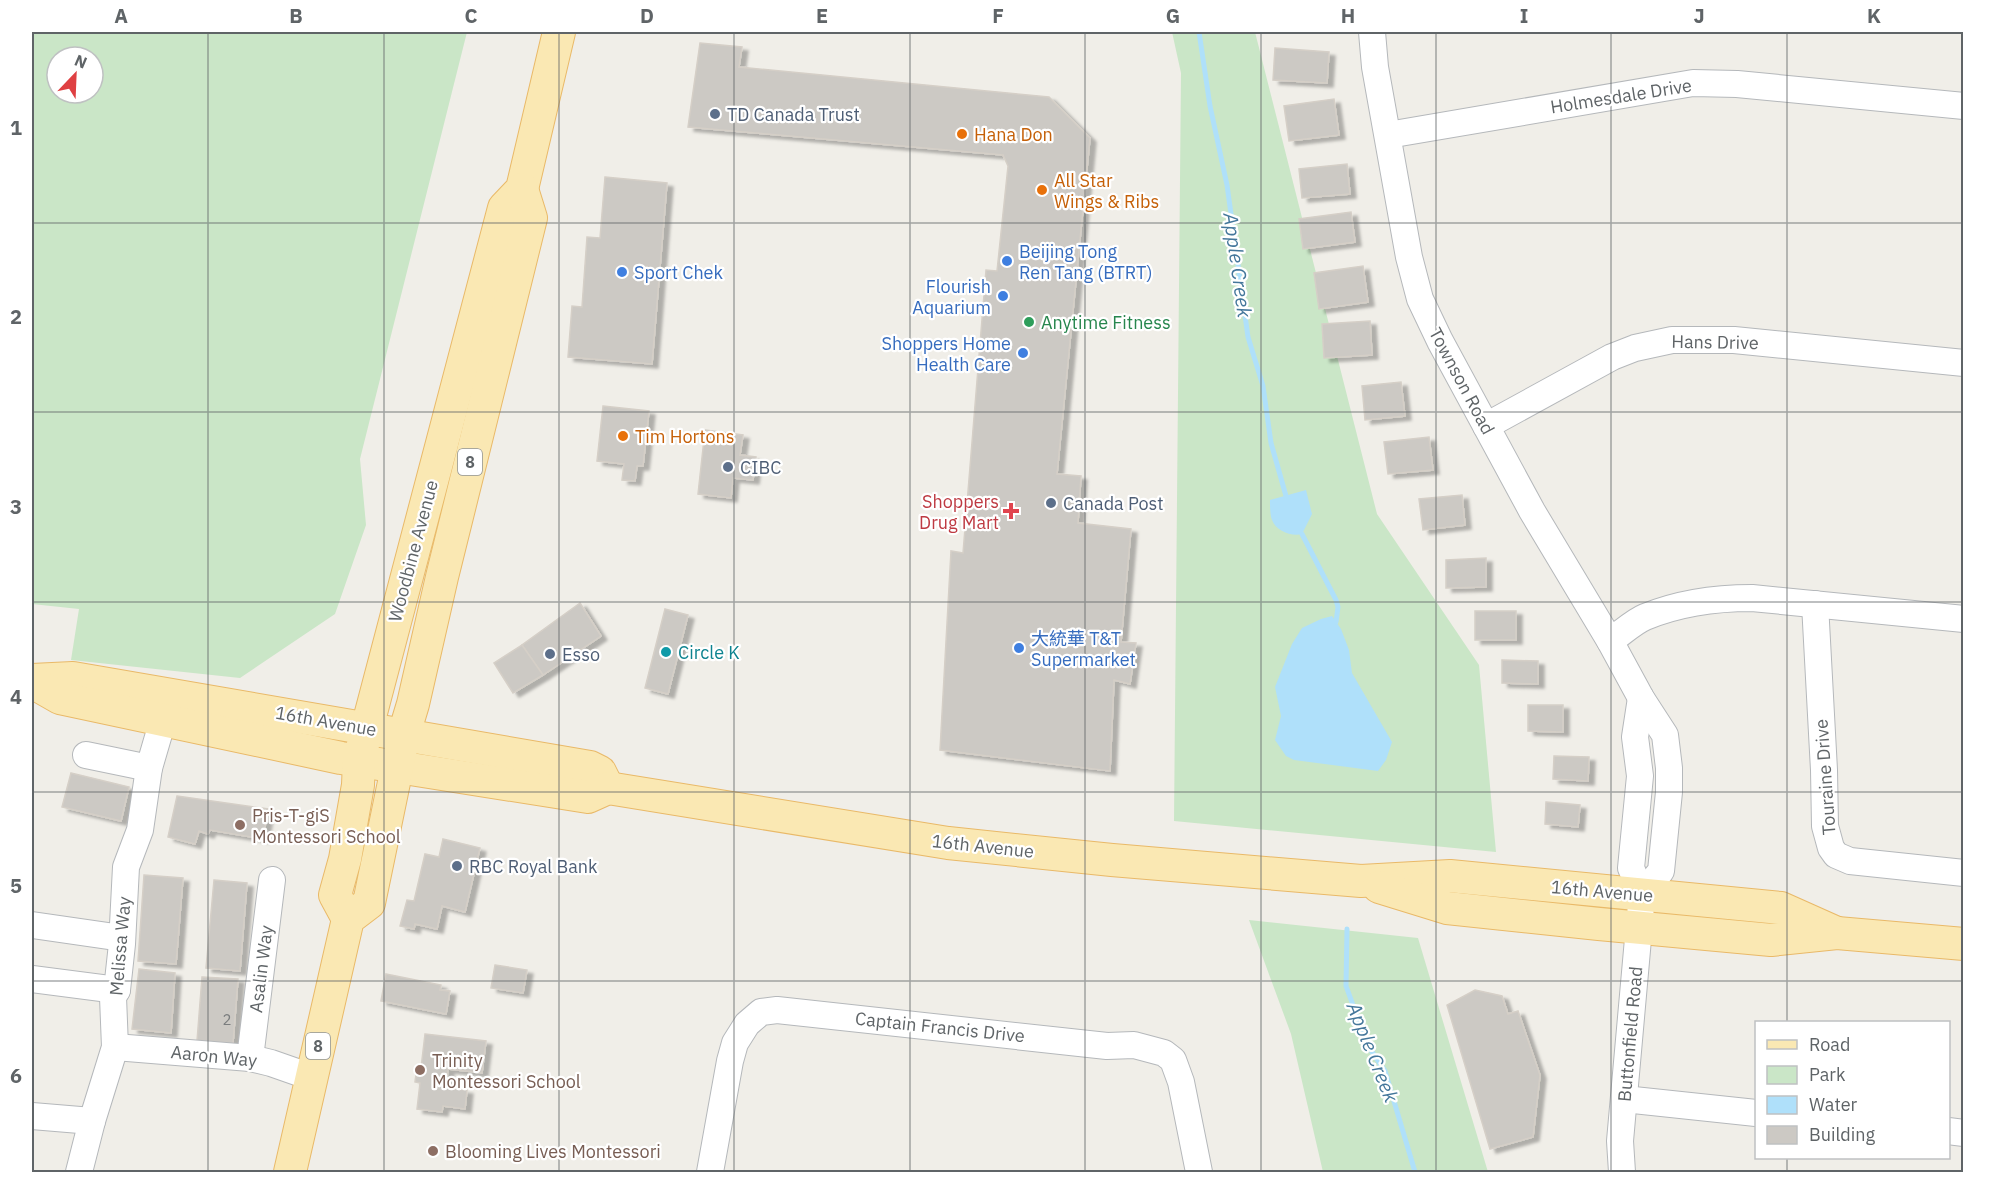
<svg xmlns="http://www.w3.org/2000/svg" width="1995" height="1204" font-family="'IBM Plex Sans','Noto Sans SC',sans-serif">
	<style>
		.green { fill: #cae6c7; fill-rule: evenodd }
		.water { fill: #afe0fa }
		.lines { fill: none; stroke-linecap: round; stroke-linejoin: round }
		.stream { stroke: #afe0fa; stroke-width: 5 }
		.building { fill: #ccc9c4; stroke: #d5cfc7; stroke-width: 1.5; filter: url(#shadow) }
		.minor-casing { stroke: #b5b8bb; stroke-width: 28 }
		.major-casing { stroke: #e9b968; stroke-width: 34 }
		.minor { stroke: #fff; stroke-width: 26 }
		.major { stroke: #fae8b3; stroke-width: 32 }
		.grid { fill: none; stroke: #5f6467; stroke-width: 1.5; stroke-opacity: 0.55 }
		.service-dot { fill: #5c6f8a; stroke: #fff; stroke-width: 2 }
		.food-dot { fill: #e8710a; stroke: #fff; stroke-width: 2 }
		.shop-dot { fill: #3f7fe0; stroke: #fff; stroke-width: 2 }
		.leisure-dot { fill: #2e9e5b; stroke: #fff; stroke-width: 2 }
		.health-dot { fill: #e0444e; stroke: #fff; stroke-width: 2 }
		.culture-dot { fill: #0f9aa8; stroke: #fff; stroke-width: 2 }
		.education-dot { fill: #8d6e63; stroke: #fff; stroke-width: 2 }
		.labels { text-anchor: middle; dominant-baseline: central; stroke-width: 4.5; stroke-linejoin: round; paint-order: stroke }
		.number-label { font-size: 15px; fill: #7a7d7e }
		.shield { fill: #fff; stroke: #8f9295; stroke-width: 1.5 }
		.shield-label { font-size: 16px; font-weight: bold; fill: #5f6467 }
		.street-label { font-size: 18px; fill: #5f6467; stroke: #fff }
		.service-label { font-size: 18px; fill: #4e5e75; stroke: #fff; text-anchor: start }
		.food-label { font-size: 18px; fill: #c56008; stroke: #fff; text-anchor: start }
		.shop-label { font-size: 18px; fill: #366cbe; stroke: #fff; text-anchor: start }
		.leisure-label { font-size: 18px; fill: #27864d; stroke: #fff; text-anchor: start }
		.health-label { font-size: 18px; fill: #be3a42; stroke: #fff; text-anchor: end }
		.culture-label { font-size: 18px; fill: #0d838f; stroke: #fff; text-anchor: start }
		.education-label { font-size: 18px; fill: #785e54; stroke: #fff; text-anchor: start }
		.water-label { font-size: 20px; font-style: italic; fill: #44779b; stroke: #fff }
		.neatline { fill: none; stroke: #5f6467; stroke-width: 2 }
		.grid-label { font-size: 20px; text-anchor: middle; font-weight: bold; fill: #5f6467 }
	</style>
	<defs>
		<filter id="shadow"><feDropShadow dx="6" dy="4" stdDeviation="1.5" flood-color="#0004"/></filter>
	</defs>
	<rect width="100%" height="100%" fill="#f0eee8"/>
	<g class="green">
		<path d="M 32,32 L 467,32 L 360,459 L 366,525 L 335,614 L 240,678 L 71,660 L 79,609 L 32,604 ZM 57,57 L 93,57 L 93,93 L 57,93 Z"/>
		<polygon points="1172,32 1255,32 1377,514 1479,665 1496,852 1174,821 1181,73"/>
		<polygon points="1249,920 1418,938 1488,1172 1323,1172 1291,1034"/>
	</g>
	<g class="water">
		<path d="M 1306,490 L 1312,514 L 1302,534 C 1292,537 1276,531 1272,520 C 1270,515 1270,506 1270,500 Z"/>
		<polygon points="1332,616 1341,629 1349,650 1352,673 1392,742 1386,760 1378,771 1294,760 1286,756 1275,740 1281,716 1275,687 1292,644 1302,628 1321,619"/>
	</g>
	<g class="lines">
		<g class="stream">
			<polyline points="1199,32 1210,106 1227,185 1248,337 1263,386 1271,443 1286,496"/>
			<polyline points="1302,534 1336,600 1338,607 1336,622"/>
			<polyline points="1347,929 1346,986 1368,1046 1385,1071 1415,1172"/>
		</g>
	</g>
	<g class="building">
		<polygon points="700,43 742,47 739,67 1049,97 1090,138 1057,474 1081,476 1078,523 1131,529 1121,642 1136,643 1130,684 1114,680 1110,771 940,750 951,551 963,553 986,270 997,271 1008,166 1003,155 688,127"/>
		<polygon points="1275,48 1329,52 1327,83 1273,80"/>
		<polygon points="1334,99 1339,135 1289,141 1284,106"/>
		<polygon points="1347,164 1350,194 1302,198 1299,169"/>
		<polygon points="605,177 667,183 652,364 568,357 572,306 582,307 587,237 600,238"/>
		<polygon points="1351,212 1355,242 1303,249 1299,219"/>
		<polygon points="1363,266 1368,302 1319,309 1314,273"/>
		<polygon points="1370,321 1372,355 1324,358 1322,324"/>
		<polygon points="1401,382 1405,416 1365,420 1362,386"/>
		<polygon points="603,406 649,411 643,466 637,466 635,481 622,480 624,464 597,461"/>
		<polygon points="705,430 743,435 740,455 756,457 753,480 733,478 731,498 698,494"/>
		<polygon points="1429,437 1433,470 1388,474 1384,442"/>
		<polygon points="1462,495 1465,525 1423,530 1419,499"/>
		<polygon points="1486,558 1486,587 1446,588 1446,560"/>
		<polygon points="580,603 601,636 543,675 522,645"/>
		<polygon points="665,609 688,615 668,694 645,688"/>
		<rect x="1475" y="611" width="41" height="29"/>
		<polygon points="522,645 543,675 513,693 494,663"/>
		<polygon points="1502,660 1538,661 1538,684 1502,683"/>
		<polygon points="1528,705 1563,705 1563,732 1528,731"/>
		<polygon points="1554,756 1589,757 1588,781 1553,779"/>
		<polygon points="71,773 129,787 121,821 62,807"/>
		<polygon points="177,796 268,809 263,839 210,830 208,834 199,831 195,844 168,837"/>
		<polygon points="1546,802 1580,805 1578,827 1545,824"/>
		<polygon points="443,839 480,848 465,912 442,906 437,929 415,924 414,929 400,926 407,900 414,901 425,854 439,857"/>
		<polygon points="144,875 183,878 176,964 138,961"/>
		<polygon points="214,880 247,883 240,971 206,968"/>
		<polygon points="495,965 527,970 523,993 491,988"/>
		<polygon points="139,969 175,973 171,1033 132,1029"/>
		<polygon points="386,974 441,985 440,990 450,991 446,1014 381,1001"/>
		<polygon points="202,977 238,979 233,1043 197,1041"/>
		<polygon points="1475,990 1502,996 1508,1014 1518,1011 1540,1075 1533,1137 1490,1149 1447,1005"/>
		<polygon points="425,1034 486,1041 482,1073 448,1069 446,1088 467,1090 465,1109 443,1106 442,1112 417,1109 420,1083 415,1082 417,1067 421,1068"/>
	</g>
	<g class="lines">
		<defs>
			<g id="minor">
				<polyline points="1372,32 1375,67 1409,257 1420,299 1440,341 1532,511 1610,641 1641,698 1665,735 1669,768 1669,792 1661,871 1642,894"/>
				<polyline points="1388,135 1693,83 1737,84 1964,106"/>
				<polyline points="1486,426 1612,357 1635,348 1672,340 1734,340 1964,363"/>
				<polyline points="1815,604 1824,770 1825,826 1831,848 1836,855 1850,861 1964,873"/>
				<path d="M 1610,641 C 1621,634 1633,622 1645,617 C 1679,603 1716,598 1752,598 L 1964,619"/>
				<polyline points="86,755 149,768"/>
				<polyline points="32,925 122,938"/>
				<polyline points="32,979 117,990"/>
				<polyline points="115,1047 250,1058 271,1063 311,1077"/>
				<polyline points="250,1058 272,880"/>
				<polyline points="1624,1099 1756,1113"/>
				<polyline points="32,1116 92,1121"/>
				<polyline points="1948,1131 1964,1133"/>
				<polyline points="79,1172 92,1121 115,1047 113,997 117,990 122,944 126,867 140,830 149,768 163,720"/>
				<polyline points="710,1172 730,1061 735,1043 747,1024 761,1012 777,1010 1107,1046 1134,1045 1164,1053 1173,1060 1181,1082 1199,1172"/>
				<polyline points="1622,1172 1620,1141 1642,894 1631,868 1640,776 1635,737 1641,698"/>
			</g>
			<g id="major">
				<polyline points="32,680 73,678 590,767 600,772 608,788"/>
				<polyline points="32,682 60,698 341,758 588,797 608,788 948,843 1112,860 1361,881 1450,876 1781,908 1837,933"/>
				<polyline points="1379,887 1447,908 1599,924 1771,940 1837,933 1964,944"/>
				<polyline points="348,919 335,895 345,859 358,785 359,761 367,728 504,208 522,189 559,32"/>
				<polyline points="290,1172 348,919 369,903 404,734 413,704 442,577 531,218 522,189"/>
			</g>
		</defs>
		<use href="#minor" class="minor-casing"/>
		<use href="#major" class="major-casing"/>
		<use href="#minor" class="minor"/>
		<use href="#major" class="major"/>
	</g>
	<path class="grid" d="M 208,32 L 208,1172M 384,32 L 384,1172M 559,32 L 559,1172M 734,32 L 734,1172M 910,32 L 910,1172M 1085,32 L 1085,1172M 1261,32 L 1261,1172M 1436,32 L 1436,1172M 1611,32 L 1611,1172M 1787,32 L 1787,1022M 32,223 L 1964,223M 32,412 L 1964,412M 32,602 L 1964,602M 32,792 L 1964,792M 32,981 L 1964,981M 1787,1158 L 1787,1172"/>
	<g class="service-dot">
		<circle cx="715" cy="114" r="6"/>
		<circle cx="728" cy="467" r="6"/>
		<circle cx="1051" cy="503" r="6"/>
		<circle cx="550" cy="654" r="6"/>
		<circle cx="457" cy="866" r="6"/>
	</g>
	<g class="food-dot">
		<circle cx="962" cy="134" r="6"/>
		<circle cx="1042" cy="190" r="6"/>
		<circle cx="623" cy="436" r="6"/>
	</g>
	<g class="shop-dot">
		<circle cx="1007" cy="261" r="6"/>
		<circle cx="622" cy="272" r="6"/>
		<circle cx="1003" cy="296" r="6"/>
		<circle cx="1023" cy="353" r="6"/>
		<circle cx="1019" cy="648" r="6"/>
	</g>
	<circle class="leisure-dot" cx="1029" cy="322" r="6"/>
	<path class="health-dot" d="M1008 502h6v6h6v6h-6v6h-6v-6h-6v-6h6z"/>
	<circle class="culture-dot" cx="666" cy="652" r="6"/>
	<g class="education-dot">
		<circle cx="240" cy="825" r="6"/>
		<circle cx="420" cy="1070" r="6"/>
		<circle cx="433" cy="1151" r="6"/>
	</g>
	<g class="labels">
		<g class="number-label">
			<text x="227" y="1019">2</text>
		</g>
		<g class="shield">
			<rect x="458" y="449" width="24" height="26" rx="4.5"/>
			<rect x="306" y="1033" width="24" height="26" rx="4.5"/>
		</g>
		<g class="shield-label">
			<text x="470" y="462">8</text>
			<text x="318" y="1046">8</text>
		</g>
		<g class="street-label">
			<text transform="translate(1621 96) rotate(-9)">Holmesdale Drive</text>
			<text transform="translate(1715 342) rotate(1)">Hans Drive</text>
			<text transform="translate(1462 381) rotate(62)">Townson Road</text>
			<text transform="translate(413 551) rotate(-75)">Woodbine Avenue</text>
			<text transform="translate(326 721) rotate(10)">16th Avenue</text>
			<text transform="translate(1825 777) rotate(-94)">Touraine Drive</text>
			<text transform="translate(983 846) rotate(6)">16th Avenue</text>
			<text transform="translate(1602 891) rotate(5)">16th Avenue</text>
			<text transform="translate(120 946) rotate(-85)">Melissa Way</text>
			<text transform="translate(261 969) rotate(-83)">Asalin Way</text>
			<text transform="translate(940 1027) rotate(6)">Captain Francis Drive</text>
			<text transform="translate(1630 1034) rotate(-85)">Buttonfield Road</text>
			<text transform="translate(214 1056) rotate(6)">Aaron Way</text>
		</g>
		<g class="service-label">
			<text x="727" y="114">TD Canada Trust</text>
			<text x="740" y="467">CIBC</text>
			<text x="1063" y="503">Canada Post</text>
			<text x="562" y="654">Esso</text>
			<text x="469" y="866">RBC Royal Bank</text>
		</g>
		<g class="food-label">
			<text x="974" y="134">Hana Don</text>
			<text x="1054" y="180">All Star<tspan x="1054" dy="21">Wings &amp; Ribs</tspan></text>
			<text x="635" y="436">Tim Hortons</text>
		</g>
		<g class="shop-label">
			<text x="1019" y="251">Beijing Tong<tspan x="1019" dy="21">Ren Tang (BTRT)</tspan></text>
			<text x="634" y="272">Sport Chek</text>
			<text x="991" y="286" text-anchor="end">Flourish<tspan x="991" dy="21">Aquarium</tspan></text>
			<text x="1011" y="343" text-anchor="end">Shoppers Home<tspan x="1011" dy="21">Health Care</tspan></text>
			<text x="1031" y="638">大統華 T&amp;T<tspan x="1031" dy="21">Supermarket</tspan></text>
		</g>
		<g class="leisure-label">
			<text x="1041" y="322">Anytime Fitness</text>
		</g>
		<g class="health-label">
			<text x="999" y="501">Shoppers<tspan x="999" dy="21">Drug Mart</tspan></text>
		</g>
		<g class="culture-label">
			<text x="678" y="652">Circle K</text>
		</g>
		<g class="education-label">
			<text x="252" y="815">Pris-T-giS<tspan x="252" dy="21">Montessori School</tspan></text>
			<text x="432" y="1060">Trinity<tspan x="432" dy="21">Montessori School</tspan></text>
			<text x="445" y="1151">Blooming Lives Montessori</text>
		</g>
		<g class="water-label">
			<text transform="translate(1238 265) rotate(82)">Apple Creek</text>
			<text transform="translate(1373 1052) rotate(68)">Apple Creek</text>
		</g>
	</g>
	<rect width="1995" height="1204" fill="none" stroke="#ffffff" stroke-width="66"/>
	<rect x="1755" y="1021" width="195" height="138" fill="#ffffff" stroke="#bfc1c2" stroke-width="1.5"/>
	<rect x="1767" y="1040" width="30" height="9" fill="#fae8b3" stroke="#bfc1c2" stroke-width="1.5"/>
	<text x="1809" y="1051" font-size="18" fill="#5f6467">Road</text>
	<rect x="1767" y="1066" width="30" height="18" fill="#cae6c7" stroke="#bfc1c2" stroke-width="1.5"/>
	<text x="1809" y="1081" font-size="18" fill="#5f6467">Park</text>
	<rect x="1767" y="1096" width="30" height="18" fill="#afe0fa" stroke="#bfc1c2" stroke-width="1.5"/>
	<text x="1809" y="1111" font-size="18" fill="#5f6467">Water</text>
	<rect x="1767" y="1126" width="30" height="18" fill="#ccc9c4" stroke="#bfc1c2" stroke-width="1.5"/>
	<text x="1809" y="1141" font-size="18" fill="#5f6467">Building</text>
	<g transform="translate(75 75) rotate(23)"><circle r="28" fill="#ffffff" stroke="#bfc1c2" stroke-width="1.5"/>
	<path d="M0-4.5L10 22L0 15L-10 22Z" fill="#df4042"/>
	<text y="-9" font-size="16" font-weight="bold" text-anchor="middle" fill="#5f6467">N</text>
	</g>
	<rect x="33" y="33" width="1929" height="1138" class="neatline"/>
	<g class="grid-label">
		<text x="121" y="23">A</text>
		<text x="296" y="23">B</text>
		<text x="471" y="23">C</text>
		<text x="647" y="23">D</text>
		<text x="822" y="23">E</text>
		<text x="998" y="23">F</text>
		<text x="1173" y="23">G</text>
		<text x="1348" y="23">H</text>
		<text x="1524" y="23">I</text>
		<text x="1699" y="23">J</text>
		<text x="1874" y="23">K</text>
		<text x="16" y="135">1</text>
		<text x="16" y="324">2</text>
		<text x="16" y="514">3</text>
		<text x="16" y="704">4</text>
		<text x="16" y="893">5</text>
		<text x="16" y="1083">6</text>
	</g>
</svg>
